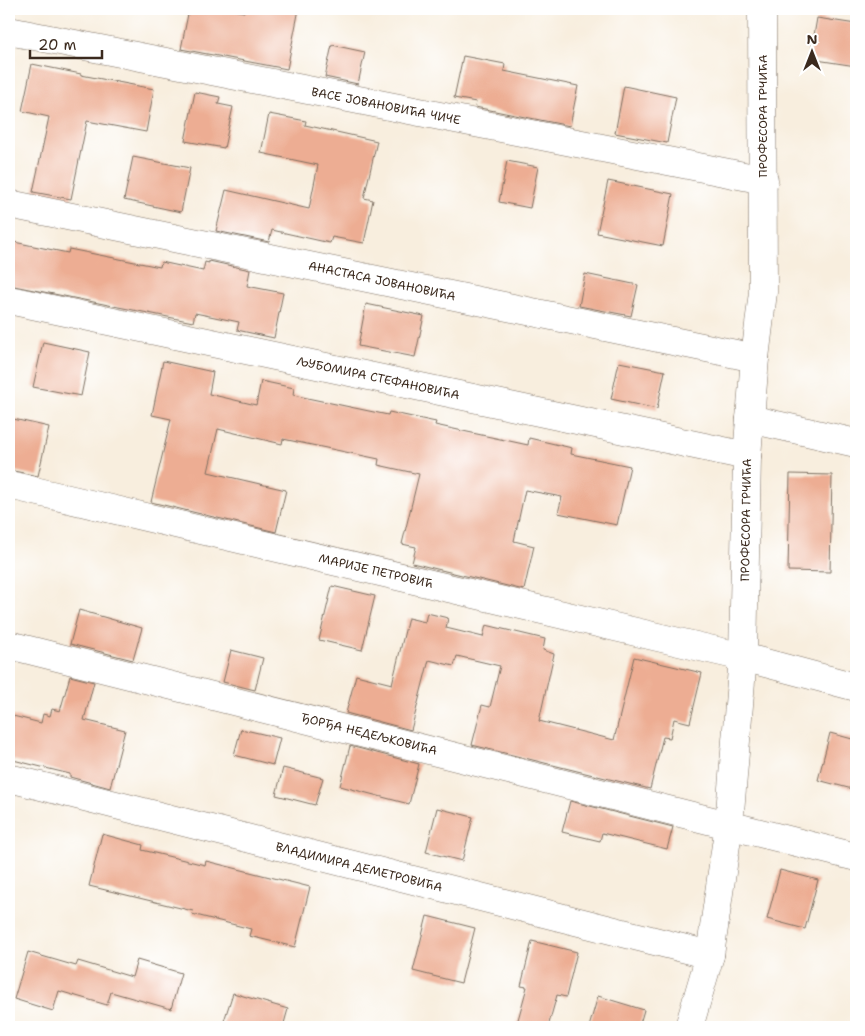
<svg xmlns="http://www.w3.org/2000/svg" width="865" height="1036" font-family="'Shantell Sans',sans-serif">
	<style>
		.building { fill: #edad93 }
		.lines { fill: none; stroke-linecap: round; stroke-linejoin: round }
		.minor-casing { stroke: #7d6f61; stroke-width: 29 }
		.minor { stroke: #fff; stroke-width: 28 }
		.labels { text-anchor: middle; dominant-baseline: central; stroke-width: 4; stroke-linejoin: round; paint-order: stroke }
		.street-label { font-size: 12px; fill: #3b2a1e; stroke: #fff }
	</style>
	<rect width="100%" height="100%" fill="#fff"/>
	<filter id="ink" filterUnits="userSpaceOnUse"><feTurbulence type="fractalNoise" baseFrequency=".02" numOctaves="2"/><feDisplacementMap in="SourceGraphic" scale="10" xChannelSelector="R" yChannelSelector="G"/><feConvolveMatrix kernelMatrix="1 2 1 2 8 2 1 2 1" color-interpolation-filters="sRGB"/></filter>
	<filter id="wash" filterUnits="userSpaceOnUse"><feTurbulence type="fractalNoise" baseFrequency=".0096" numOctaves="4" result="noise"/><feDisplacementMap in="SourceGraphic" scale="20" xChannelSelector="R" yChannelSelector="G"/><feGaussianBlur stdDeviation="1.12" result="paint"/><feColorMatrix in="noise" values="0 0 0 0 0 0 0 0 0 0 0 0 0 0 0 0 0 1.4 0 .05"/><feComposite in="paint" operator="in"/></filter>
	<g filter="url(#wash)">
		<rect width="100%" height="100%" fill="#f8eede"/>
		<g id="blocks">
			<g class="building">
				<polygon points="189,9 226,9 244,12 245,9 299,9 287,69 181,49"/>
				<polygon points="817,18 856,24 856,66 810,59"/>
				<polygon points="332,45 365,52 358,84 325,77"/>
				<polygon points="463,56 505,64 504,71 578,86 570,126 475,107 476,102 454,98"/>
				<polygon points="32,64 81,74 81,75 154,89 146,132 87,121 71,199 33,192 49,117 22,111"/>
				<polygon points="624,86 676,97 667,143 615,133"/>
				<polygon points="195,92 220,97 218,104 233,107 224,148 185,141"/>
				<polygon points="269,114 306,121 305,125 377,141 364,198 373,200 364,243 332,237 330,243 272,230 269,242 216,231 226,190 309,209 318,165 261,153"/>
				<polygon points="133,157 190,168 181,212 124,200"/>
				<polygon points="507,161 538,167 530,208 499,202"/>
				<polygon points="608,181 673,194 663,246 597,233"/>
				<polygon points="9,241 68,253 69,249 160,267 161,262 203,271 205,262 209,263 209,261 250,270 247,286 283,293 274,338 237,330 239,322 195,313 193,322 9,285"/>
				<polygon points="585,274 638,285 631,316 579,306"/>
				<polygon points="366,304 424,316 415,357 358,346"/>
				<polygon points="43,342 90,352 81,396 33,387"/>
				<polygon points="163,361 213,372 209,394 256,405 261,381 294,388 293,395 388,415 389,412 436,422 435,425 528,445 529,438 572,448 571,454 630,466 617,525 558,513 562,497 525,490 514,541 534,546 524,590 412,563 416,547 402,544 419,474 378,465 379,459 283,439 282,444 218,429 208,472 286,490 276,532 151,502 171,419 152,415"/>
				<polygon points="619,362 665,371 657,409 611,399"/>
				<polygon points="9,418 49,427 38,476 9,470"/>
				<polygon points="790,474 832,475 830,572 788,571"/>
				<polygon points="332,586 375,596 362,650 319,640"/>
				<polygon points="79,610 142,628 133,660 70,644"/>
				<polygon points="427,613 448,618 446,628 483,637 486,625 545,639 543,650 554,654 539,721 614,740 634,657 702,673 690,723 674,719 670,738 663,737 650,789 472,745 482,705 490,707 500,666 457,656 454,666 429,660 411,730 346,713 356,675 392,684 408,618 425,622"/>
				<polygon points="231,650 263,658 255,690 223,682"/>
				<polygon points="70,676 94,682 84,720 125,730 110,788 70,777 70,774 9,759 9,715 41,723 43,714 50,716 52,709 60,711"/>
				<polygon points="241,729 280,738 273,765 234,755"/>
				<polygon points="830,733 856,740 856,790 818,780"/>
				<polygon points="350,746 419,764 409,804 340,786"/>
				<polygon points="283,768 323,778 315,805 276,795"/>
				<polygon points="570,801 673,827 667,849 602,833 600,841 562,832"/>
				<polygon points="437,808 473,817 462,861 426,852"/>
				<polygon points="102,834 143,845 142,850 205,865 206,861 310,887 295,947 249,936 251,929 192,914 193,911 89,886"/>
				<polygon points="780,870 818,880 805,929 767,919"/>
				<polygon points="427,916 475,928 461,983 413,971"/>
				<polygon points="532,941 577,952 566,997 557,995 548,1027 516,1027 527,987 521,986"/>
				<polygon points="28,952 76,966 78,961 132,977 137,960 181,973 171,1009 111,992 107,1005 59,991 53,1011 14,999"/>
				<polygon points="233,993 288,1009 283,1027 222,1027"/>
				<polygon points="598,996 644,1010 639,1027 589,1027"/>
			</g>
		</g>
	</g>
	<g filter="url(#ink)">
		<use href="#blocks" fill-opacity="0" stroke="#7d6f61" stroke-width="1"/>
		<g class="lines">
			<defs>
				<g id="minor">
					<polyline points="9,31 764,180"/>
					<polyline points="9,204 755,358"/>
					<polyline points="9,300 747,456"/>
					<polyline points="750,419 856,443"/>
					<polyline points="9,485 743,657 856,687"/>
					<polyline points="9,645 856,857"/>
					<polyline points="9,778 710,955"/>
					<polyline points="689,1027 710,955 729,824 743,657 747,456 755,358 763,292 762,9"/>
				</g>
			</defs>
			<use href="#minor" class="minor-casing"/>
			<use href="#minor" class="minor"/>
		</g>
	</g>
	<g class="labels">
		<g class="street-label">
			<text transform="translate(386 106) rotate(11)">ВАСЕ ЈОВАНОВИЋА ЧИЧЕ</text>
			<text transform="translate(763 116) rotate(-90)">ПРОФЕСОРА ГРЧИЋА</text>
			<text transform="translate(382 281) rotate(12)">АНАСТАСА ЈОВАНОВИЋА</text>
			<text transform="translate(378 378) rotate(12)">ЉУБОМИРА СТЕФАНОВИЋА</text>
			<text transform="translate(746 520) rotate(-89)">ПРОФЕСОРА ГРЧИЋА</text>
			<text transform="translate(376 571) rotate(13)">МАРИЈЕ ПЕТРОВИЋ</text>
			<text transform="translate(369 734) rotate(14)">ЂОРЂА НЕДЕЉКОВИЋА</text>
			<text transform="translate(359 867) rotate(14)">ВЛАДИМИРА ДЕМЕТРОВИЋА</text>
		</g>
	</g>
	<rect width="865" height="1036" fill="none" stroke="#fff" stroke-width="30"/>
	<g transform="translate(812 52)" stroke="#ffffff" stroke-width="4" paint-order="stroke">
	<path d="M0-4L9 19L0 12L-9 19Z" fill="#3b2a1e"/>
	<text y="-8" font-size="14" font-weight="bold" text-anchor="middle" fill="#3b2a1e">N</text>
	</g>
	<path d="M30 50v8h72v-8" fill="none" stroke="#3b2a1e" stroke-width="2.5"/>
	<text x="38" y="50" font-size="15" fill="#3b2a1e" stroke="#ffffff" stroke-width="4" paint-order="stroke">20 m</text>
</svg>
